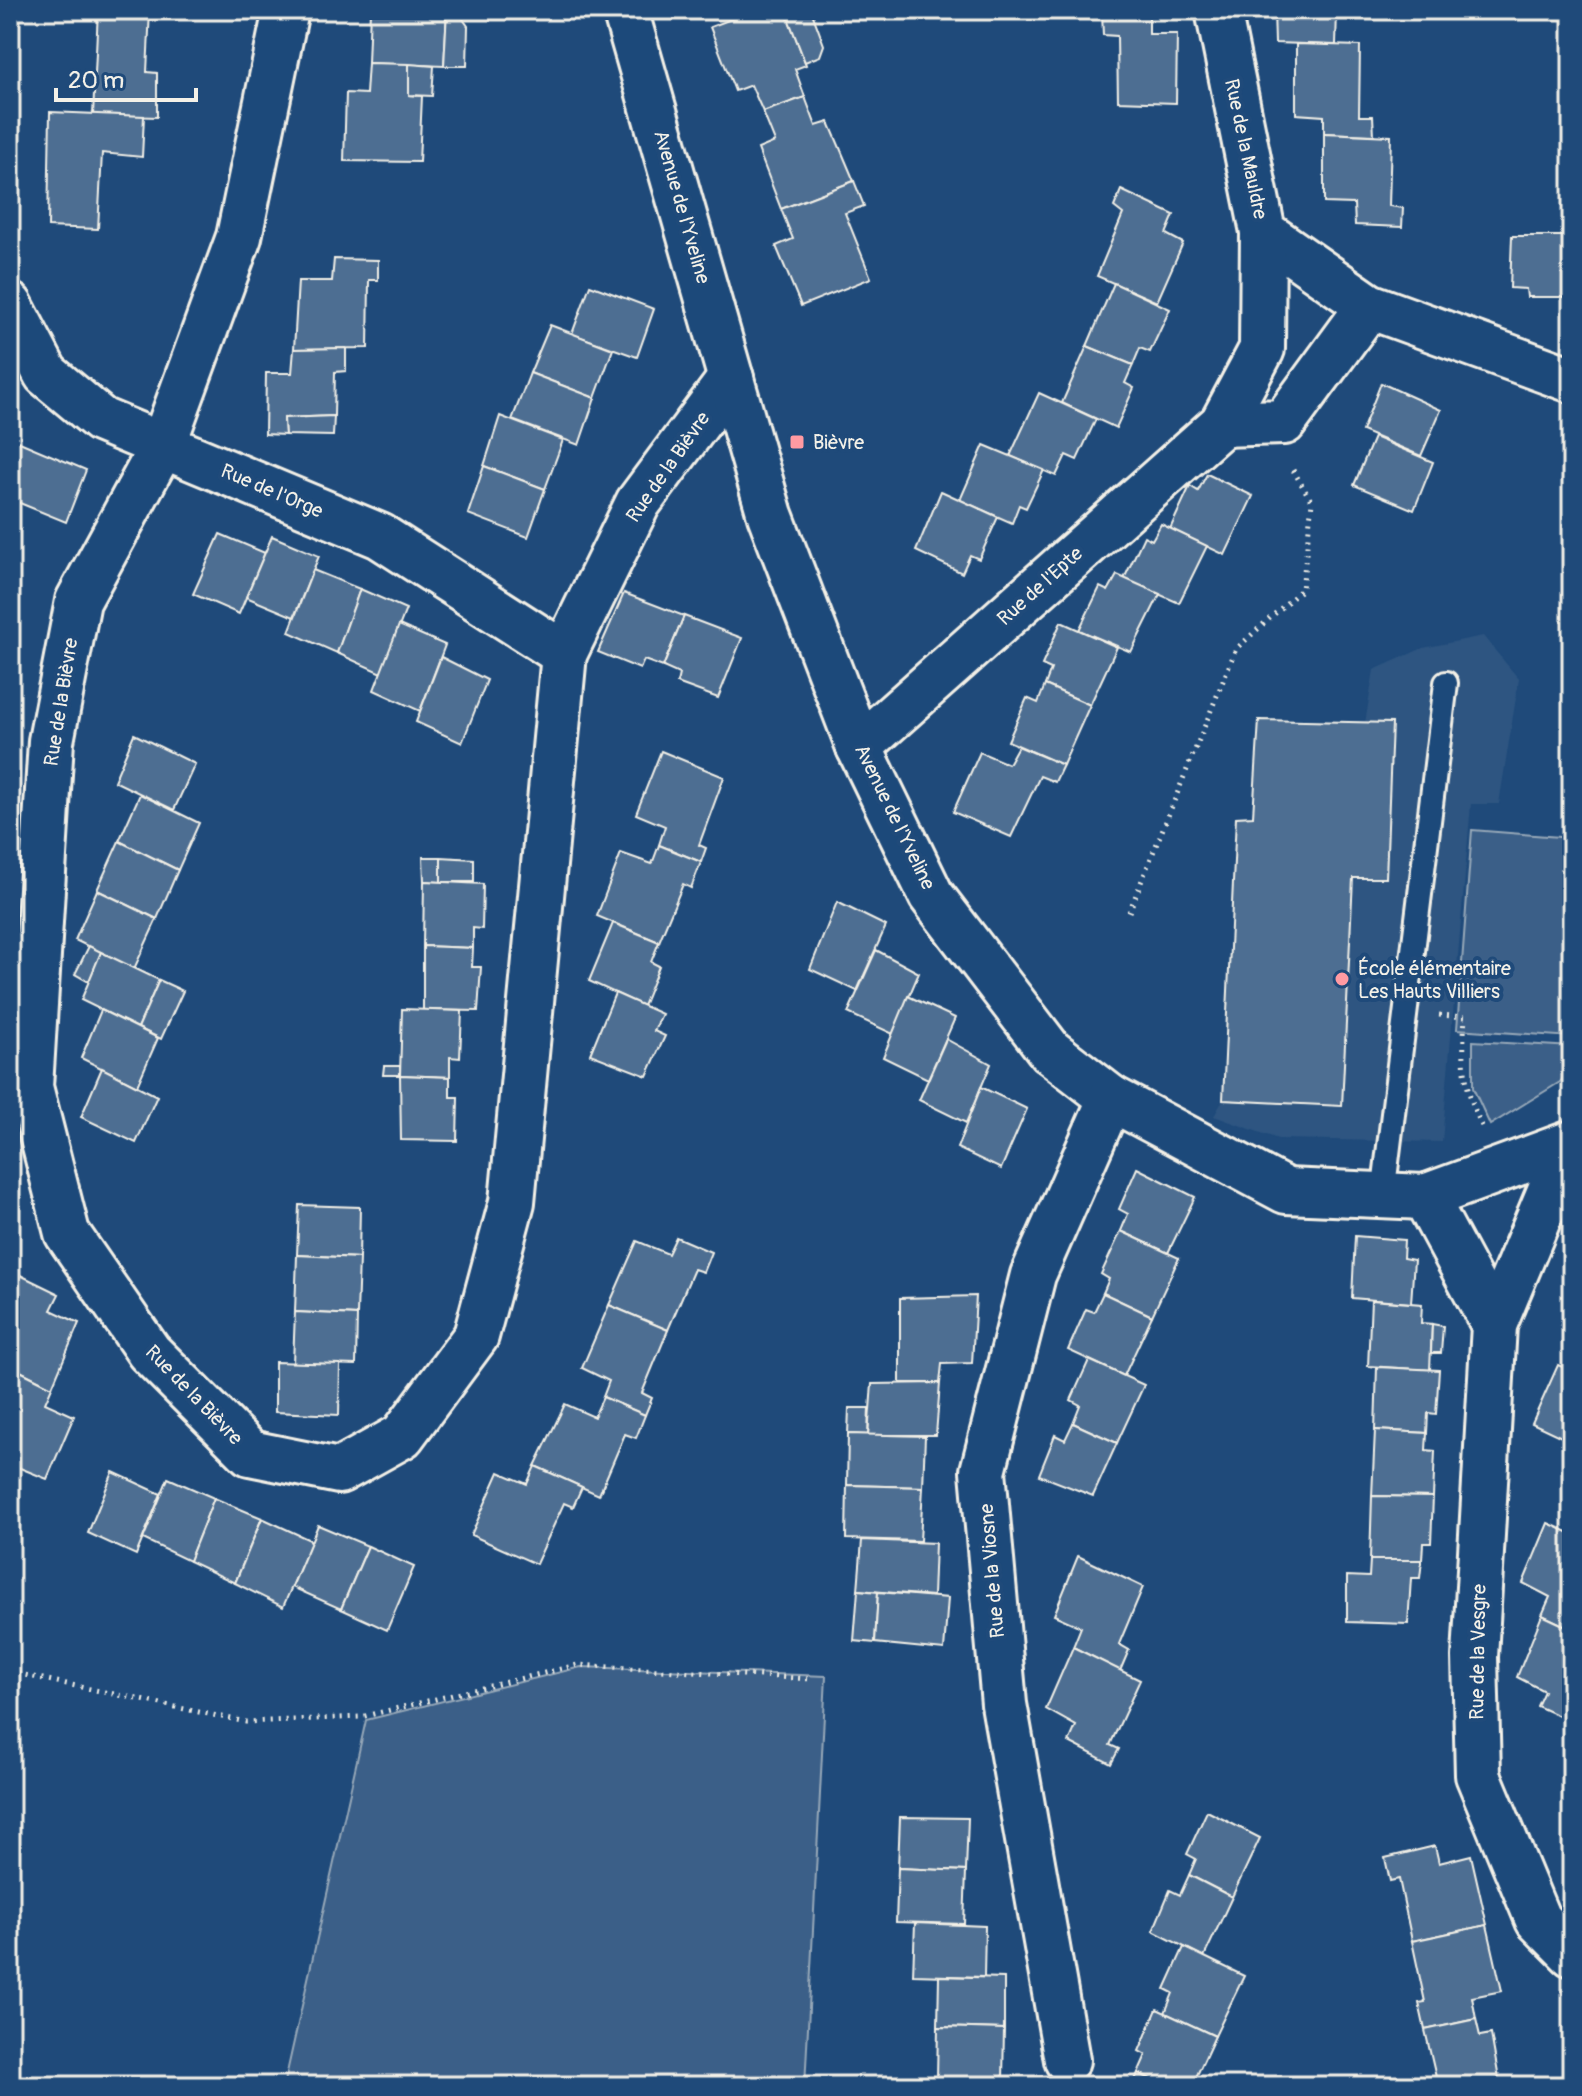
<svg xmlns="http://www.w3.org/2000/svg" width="1582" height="2096" font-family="Pangolin,sans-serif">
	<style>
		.built { fill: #2d5581 }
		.green { fill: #3a5f88; stroke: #97a8b8; stroke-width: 2 }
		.building { fill: #4d6e92; stroke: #f4f1e8; stroke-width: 2 }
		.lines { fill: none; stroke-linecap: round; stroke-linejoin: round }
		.service-casing { stroke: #f4f1e8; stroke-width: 28 }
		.minor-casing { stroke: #f4f1e8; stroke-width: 50 }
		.path { stroke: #f4f1e8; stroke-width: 5; stroke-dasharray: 2 6; stroke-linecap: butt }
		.service { stroke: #1f4a7a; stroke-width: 22 }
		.minor { stroke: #1f4a7a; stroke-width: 44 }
		.poi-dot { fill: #ff9aa2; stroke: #1f4a7a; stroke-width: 3 }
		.labels { text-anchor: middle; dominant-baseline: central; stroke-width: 8; stroke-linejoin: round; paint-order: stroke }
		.street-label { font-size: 20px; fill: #f4f1e8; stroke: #1f4a7a }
		.poi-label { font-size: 20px; fill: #f4f1e8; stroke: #1f4a7a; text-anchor: start }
	</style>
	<rect width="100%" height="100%" fill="#1f4a7a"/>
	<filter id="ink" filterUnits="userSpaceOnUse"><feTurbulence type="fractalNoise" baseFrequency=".0125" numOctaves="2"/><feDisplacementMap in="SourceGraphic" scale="16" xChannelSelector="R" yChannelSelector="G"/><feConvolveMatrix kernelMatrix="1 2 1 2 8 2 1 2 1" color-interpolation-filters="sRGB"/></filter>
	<g filter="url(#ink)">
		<polygon class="built" points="1483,636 1519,679 1499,804 1471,804 1442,1142 1278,1139 1214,1116 1223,1100 1236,817 1253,816 1259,720 1365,723 1374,670 1423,648"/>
		<g class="green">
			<polygon points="1472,830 1572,838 1572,1037 1457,1029"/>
			<polygon points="1473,1041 1572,1047 1572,1066 1560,1082 1490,1125 1473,1088"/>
			<polygon points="581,1667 826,1676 805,2086 284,2086 366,1720"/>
		</g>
		<g class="building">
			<polygon points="98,10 150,10 147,72 157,73 157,117 93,115"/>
			<polygon points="370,10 447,10 444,66 368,63"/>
			<polygon points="447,10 463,10 463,19 468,26 467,66 444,66"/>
			<polygon points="755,10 785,10 806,65 795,69 805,97 763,112 751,85 735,91 710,27"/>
			<polygon points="785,10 811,10 824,45 820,56 805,62"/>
			<polygon points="1087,10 1149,10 1149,13 1087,12"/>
			<polygon points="1274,10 1337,10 1336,45 1275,43"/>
			<polygon points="1102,13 1149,13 1149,34 1177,34 1176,103 1118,101 1117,36 1103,35"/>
			<polygon points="1296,44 1360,46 1359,116 1373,116 1374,135 1324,133 1324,116 1296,114"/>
			<polygon points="368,63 409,64 409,95 422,96 419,162 344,161 346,93 366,94"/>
			<polygon points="409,64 434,66 432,96 409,95"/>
			<polygon points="805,97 816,126 829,122 854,181 781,209 758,149 775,142 763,112"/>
			<polygon points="50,112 144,116 142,157 102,153 98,229 48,227"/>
			<polygon points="1324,133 1391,136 1389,206 1403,208 1402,227 1355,225 1354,204 1324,203"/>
			<polygon points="854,181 864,206 845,213 871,278 801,306 776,246 793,239 781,209"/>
			<polygon points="1121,190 1174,215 1166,234 1183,243 1157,302 1097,276 1123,214 1114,207"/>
			<polygon points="1512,236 1572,236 1572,297 1527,297 1526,289 1510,288"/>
			<polygon points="334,259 378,260 378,280 369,280 368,348 294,349 298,281 332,281"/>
			<polygon points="1114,283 1170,309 1150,352 1140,348 1133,365 1087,346"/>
			<polygon points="590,285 654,309 637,357 572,334"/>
			<polygon points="550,325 613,349 595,398 530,373"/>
			<polygon points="1087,346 1133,365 1125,383 1134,388 1116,428 1062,403"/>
			<polygon points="346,348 346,371 335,372 334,416 284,418 285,435 265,434 266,373 292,373 294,349"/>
			<polygon points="530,373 595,398 579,445 512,420"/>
			<polygon points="1381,383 1441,410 1421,456 1362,431"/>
			<polygon points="1039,393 1096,419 1077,460 1066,455 1056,476 1010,456"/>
			<polygon points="334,416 333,436 285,435 284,418"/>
			<polygon points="500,416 563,440 545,489 484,466"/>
			<polygon points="1374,437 1433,462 1414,510 1354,485"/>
			<polygon points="10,438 86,470 66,522 10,499"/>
			<polygon points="984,445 1044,470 1026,508 1019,505 1012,523 960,500"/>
			<polygon points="484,466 545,489 528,537 468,514"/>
			<polygon points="1207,474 1253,496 1225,555 1170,529 1190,486 1198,491"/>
			<polygon points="941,491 998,517 979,559 970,555 962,573 916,551"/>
			<polygon points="1161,524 1207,546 1179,603 1124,579 1144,536 1152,540"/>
			<polygon points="220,534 265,553 239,614 193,594"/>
			<polygon points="272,536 319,556 294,617 246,597"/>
			<polygon points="313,570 360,589 337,653 289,632"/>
			<polygon points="1117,575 1160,594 1131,652 1079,630 1100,587 1108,591"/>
			<polygon points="360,589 406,609 381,673 337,653"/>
			<polygon points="624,593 684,616 663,667 644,660 640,669 598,652"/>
			<polygon points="684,616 742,638 718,698 677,683 679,674 663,667"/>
			<polygon points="1061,622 1117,647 1090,705 1045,685 1051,669 1042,665"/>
			<polygon points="399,625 445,645 420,711 374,690"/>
			<polygon points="441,657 487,680 462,743 416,722"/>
			<polygon points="1045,685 1090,705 1063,765 1008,741 1027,698 1038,703"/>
			<polygon points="1259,720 1392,723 1386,878 1353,878 1342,1106 1223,1100 1236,817 1253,816"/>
			<polygon points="134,734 195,764 174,810 114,781"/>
			<polygon points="1018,746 1063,765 1055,782 1040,776 1011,837 953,812 980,752 1008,764"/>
			<polygon points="661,751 724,777 699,845 706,848 701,862 659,845 665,826 636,814"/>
			<polygon points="140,794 199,823 178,870 119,841"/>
			<polygon points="119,841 178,870 157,919 97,890"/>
			<polygon points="659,845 701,862 691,888 683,884 659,942 597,916 621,853 652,864"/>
			<polygon points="423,857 441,857 441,882 424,881"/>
			<polygon points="441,857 474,859 474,882 441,882"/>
			<polygon points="424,881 483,884 482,929 473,928 473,948 423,946"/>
			<polygon points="97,890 157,919 134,969 75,940"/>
			<polygon points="837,902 886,926 857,991 810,969"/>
			<polygon points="613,923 659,942 651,962 659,966 643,1006 589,981"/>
			<polygon points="89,946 101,952 89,982 75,974"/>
			<polygon points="423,946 473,948 472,967 481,967 478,1011 423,1010"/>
			<polygon points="876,950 919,973 893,1034 848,1013"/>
			<polygon points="101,952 159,980 138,1028 81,1000"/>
			<polygon points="159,980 183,991 161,1039 138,1028"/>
			<polygon points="615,993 662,1014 654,1031 665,1036 647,1076 590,1054"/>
			<polygon points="908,996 955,1018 928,1079 883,1057"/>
			<polygon points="402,1009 462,1011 460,1058 450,1057 450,1077 400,1075"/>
			<polygon points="101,1010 158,1038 137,1086 81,1058"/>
			<polygon points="946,1039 991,1064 966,1123 919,1100"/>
			<polygon points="384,1066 400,1066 400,1075 383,1075"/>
			<polygon points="102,1068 157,1096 136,1143 81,1117"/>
			<polygon points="400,1075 450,1077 450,1097 458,1097 457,1141 401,1140"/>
			<polygon points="981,1087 1027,1109 1001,1169 957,1148"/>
			<polygon points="1137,1168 1195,1197 1168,1253 1121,1231 1128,1214 1119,1209"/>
			<polygon points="299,1205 360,1207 359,1258 297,1255"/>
			<polygon points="1121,1231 1179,1258 1152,1316 1103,1293 1109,1279 1101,1274"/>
			<polygon points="1355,1236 1404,1240 1403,1258 1414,1260 1411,1303 1352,1298"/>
			<polygon points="676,1237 711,1252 703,1272 694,1269 668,1330 609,1305 637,1241 668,1254"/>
			<polygon points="297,1255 359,1258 357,1315 295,1312"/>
			<polygon points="14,1272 59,1294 51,1310 79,1323 52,1387 10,1366 10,1279"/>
			<polygon points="1103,1293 1152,1316 1124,1376 1068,1350 1086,1309 1094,1312"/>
			<polygon points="976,1296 972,1363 942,1364 940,1383 900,1383 900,1298"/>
			<polygon points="1371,1300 1422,1304 1421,1323 1432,1324 1430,1370 1368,1366"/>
			<polygon points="1572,1301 1572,1330 1561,1325"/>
			<polygon points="609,1305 668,1330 642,1393 652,1398 645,1415 603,1397 609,1381 582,1368"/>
			<polygon points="295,1312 357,1315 356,1365 293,1363"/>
			<polygon points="1432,1324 1443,1326 1441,1353 1431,1353"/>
			<polygon points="1089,1360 1144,1385 1117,1443 1073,1423 1080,1405 1071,1400"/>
			<polygon points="275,1362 340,1364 339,1415 275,1412"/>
			<polygon points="1558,1365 1572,1371 1572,1442 1532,1423"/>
			<polygon points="10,1366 52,1387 45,1403 74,1416 47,1479 10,1464"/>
			<polygon points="1377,1367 1439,1370 1436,1414 1428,1413 1427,1433 1375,1430"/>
			<polygon points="940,1383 936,1435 868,1435 872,1384"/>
			<polygon points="603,1397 645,1415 636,1438 625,1434 599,1495 535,1466 565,1404 594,1417"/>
			<polygon points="849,1408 869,1408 868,1435 848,1434"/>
			<polygon points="1073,1423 1117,1443 1093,1496 1039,1475 1055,1435 1065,1440"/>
			<polygon points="1375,1430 1427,1433 1426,1450 1435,1451 1433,1497 1372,1496"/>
			<polygon points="848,1434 925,1436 923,1487 847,1485"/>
			<polygon points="535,1466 582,1487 573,1507 564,1503 536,1564 471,1535 499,1472 527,1484"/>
			<polygon points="113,1472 161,1494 136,1555 88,1533"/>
			<polygon points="168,1478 214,1498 189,1561 143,1539"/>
			<polygon points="847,1485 923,1487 920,1541 846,1539"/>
			<polygon points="1372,1496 1433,1497 1431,1543 1423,1543 1422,1560 1370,1560"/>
			<polygon points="214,1498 262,1518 235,1583 189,1561"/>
			<polygon points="262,1518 312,1541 283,1607 235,1583"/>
			<polygon points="1548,1523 1572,1534 1572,1629 1542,1615 1550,1597 1523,1583"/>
			<polygon points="318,1525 368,1546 341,1609 292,1587"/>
			<polygon points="862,1540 935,1543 933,1596 858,1590"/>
			<polygon points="368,1546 414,1567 387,1630 341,1609"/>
			<polygon points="1078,1556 1143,1587 1119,1644 1129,1650 1120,1671 1073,1647 1081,1627 1054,1615"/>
			<polygon points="1370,1560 1422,1560 1420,1578 1411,1578 1408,1624 1347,1622 1347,1576 1369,1577"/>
			<polygon points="858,1590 878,1592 875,1643 854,1641"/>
			<polygon points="878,1592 948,1598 944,1650 875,1643"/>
			<polygon points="1542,1615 1572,1629 1572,1722 1537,1706 1544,1691 1517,1677"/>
			<polygon points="1073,1647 1140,1680 1110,1745 1119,1749 1111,1764 1069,1742 1076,1726 1046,1709"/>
			<polygon points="1207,1811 1260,1838 1232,1897 1189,1875 1196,1859 1187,1854"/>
			<polygon points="900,1817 968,1818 966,1871 898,1868"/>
			<polygon points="1435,1846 1439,1863 1471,1855 1487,1925 1412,1941 1399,1879 1390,1881 1385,1858"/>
			<polygon points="898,1868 966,1871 964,1924 896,1922"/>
			<polygon points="1189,1875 1232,1897 1204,1957 1153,1931 1170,1890 1180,1895"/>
			<polygon points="915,1923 985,1926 984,1977 913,1975"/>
			<polygon points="1487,1925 1502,1991 1472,1997 1476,2019 1425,2030 1419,2003 1425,2002 1412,1941"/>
			<polygon points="1184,1947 1244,1976 1215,2036 1165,2013 1173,1993 1165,1989"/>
			<polygon points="939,1976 1004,1978 1004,2029 938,2027"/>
			<polygon points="1157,2009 1215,2036 1192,2086 1165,2086 1138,2073 1146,2055 1139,2051"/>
			<polygon points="1476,2019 1480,2036 1491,2034 1499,2079 1470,2086 1438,2086 1425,2030"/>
			<polygon points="938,2027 1004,2029 1003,2080 937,2078"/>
			<polygon points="1138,2073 1165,2086 1132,2086"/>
			<polygon points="937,2078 1003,2080 1002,2086 936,2086"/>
		</g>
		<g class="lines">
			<defs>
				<polyline id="service" points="1383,1195 1446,683"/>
				<g id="minor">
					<polyline points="286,10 239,237 163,445 78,601 51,741 30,1087 67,1233 149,1352 250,1453 339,1471 402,1436 476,1336 512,1202 564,654 638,503 731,378"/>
					<polyline points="625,10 770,515 859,747 931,895 1050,1051 1111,1098 1286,1191 1425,1197 1572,1143"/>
					<polyline points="1218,10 1263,232 1369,306 1572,380"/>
					<polyline points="10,305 46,374 101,420 380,536 564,654"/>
					<polyline points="1222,424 1284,422 1369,306"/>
					<polyline points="859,747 1222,424 1262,349 1263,232"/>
					<polyline points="1569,1145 1494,1325 1475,1657 1478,1775 1538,1920 1572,1954"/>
					<polyline points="1425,1197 1494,1325"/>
					<polyline points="1067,2060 1004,1704 983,1471 1033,1275 1111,1098"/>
				</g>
			</defs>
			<use href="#service" class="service-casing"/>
			<use href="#minor" class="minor-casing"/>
			<g class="path">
				<polyline points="1129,912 1236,649 1302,589 1312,502 1290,465"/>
				<path d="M 1439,1015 L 1465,1017 C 1462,1061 1463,1088 1483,1128"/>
				<polyline points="10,1672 246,1722 361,1717 577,1665 811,1679"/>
			</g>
			<use href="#service" class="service"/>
			<use href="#minor" class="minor"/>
		</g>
	</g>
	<g class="poi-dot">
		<rect x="789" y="434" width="16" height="16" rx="4"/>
		<circle cx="1342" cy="979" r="8"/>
	</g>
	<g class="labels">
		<g class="street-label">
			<text transform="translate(1246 149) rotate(78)">Rue de la Mauldre</text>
			<text transform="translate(682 207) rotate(74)">Avenue de l'Yveline</text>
			<text transform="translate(668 467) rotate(-55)">Rue de la Bièvre</text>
			<text transform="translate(272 491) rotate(23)">Rue de l'Orge</text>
			<text transform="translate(1040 586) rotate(-42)">Rue de l'Epte</text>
			<text transform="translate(61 702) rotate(-81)">Rue de la Bièvre</text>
			<text transform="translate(895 817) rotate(64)">Avenue de l'Yveline</text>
			<text transform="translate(194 1395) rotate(46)">Rue de la Bièvre</text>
			<text transform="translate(992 1571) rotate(-95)">Rue de la Viosne</text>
			<text transform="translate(1478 1652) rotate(-89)">Rue de la Vesgre</text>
		</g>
		<g class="poi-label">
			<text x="813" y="442">Bièvre</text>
			<text x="1358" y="968">École élémentaire<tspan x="1358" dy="23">Les Hauts Villiers</tspan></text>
		</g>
	</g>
	<rect width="1582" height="2096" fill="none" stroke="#1f4a7a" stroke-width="40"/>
	<rect x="20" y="20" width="1542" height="2056" fill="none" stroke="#f4f1e8" stroke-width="3" filter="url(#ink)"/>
	<path d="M56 88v12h140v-12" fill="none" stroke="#f4f1e8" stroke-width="4"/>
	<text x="68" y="88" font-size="24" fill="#f4f1e8" stroke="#1f4a7a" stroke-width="6" paint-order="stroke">20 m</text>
</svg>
